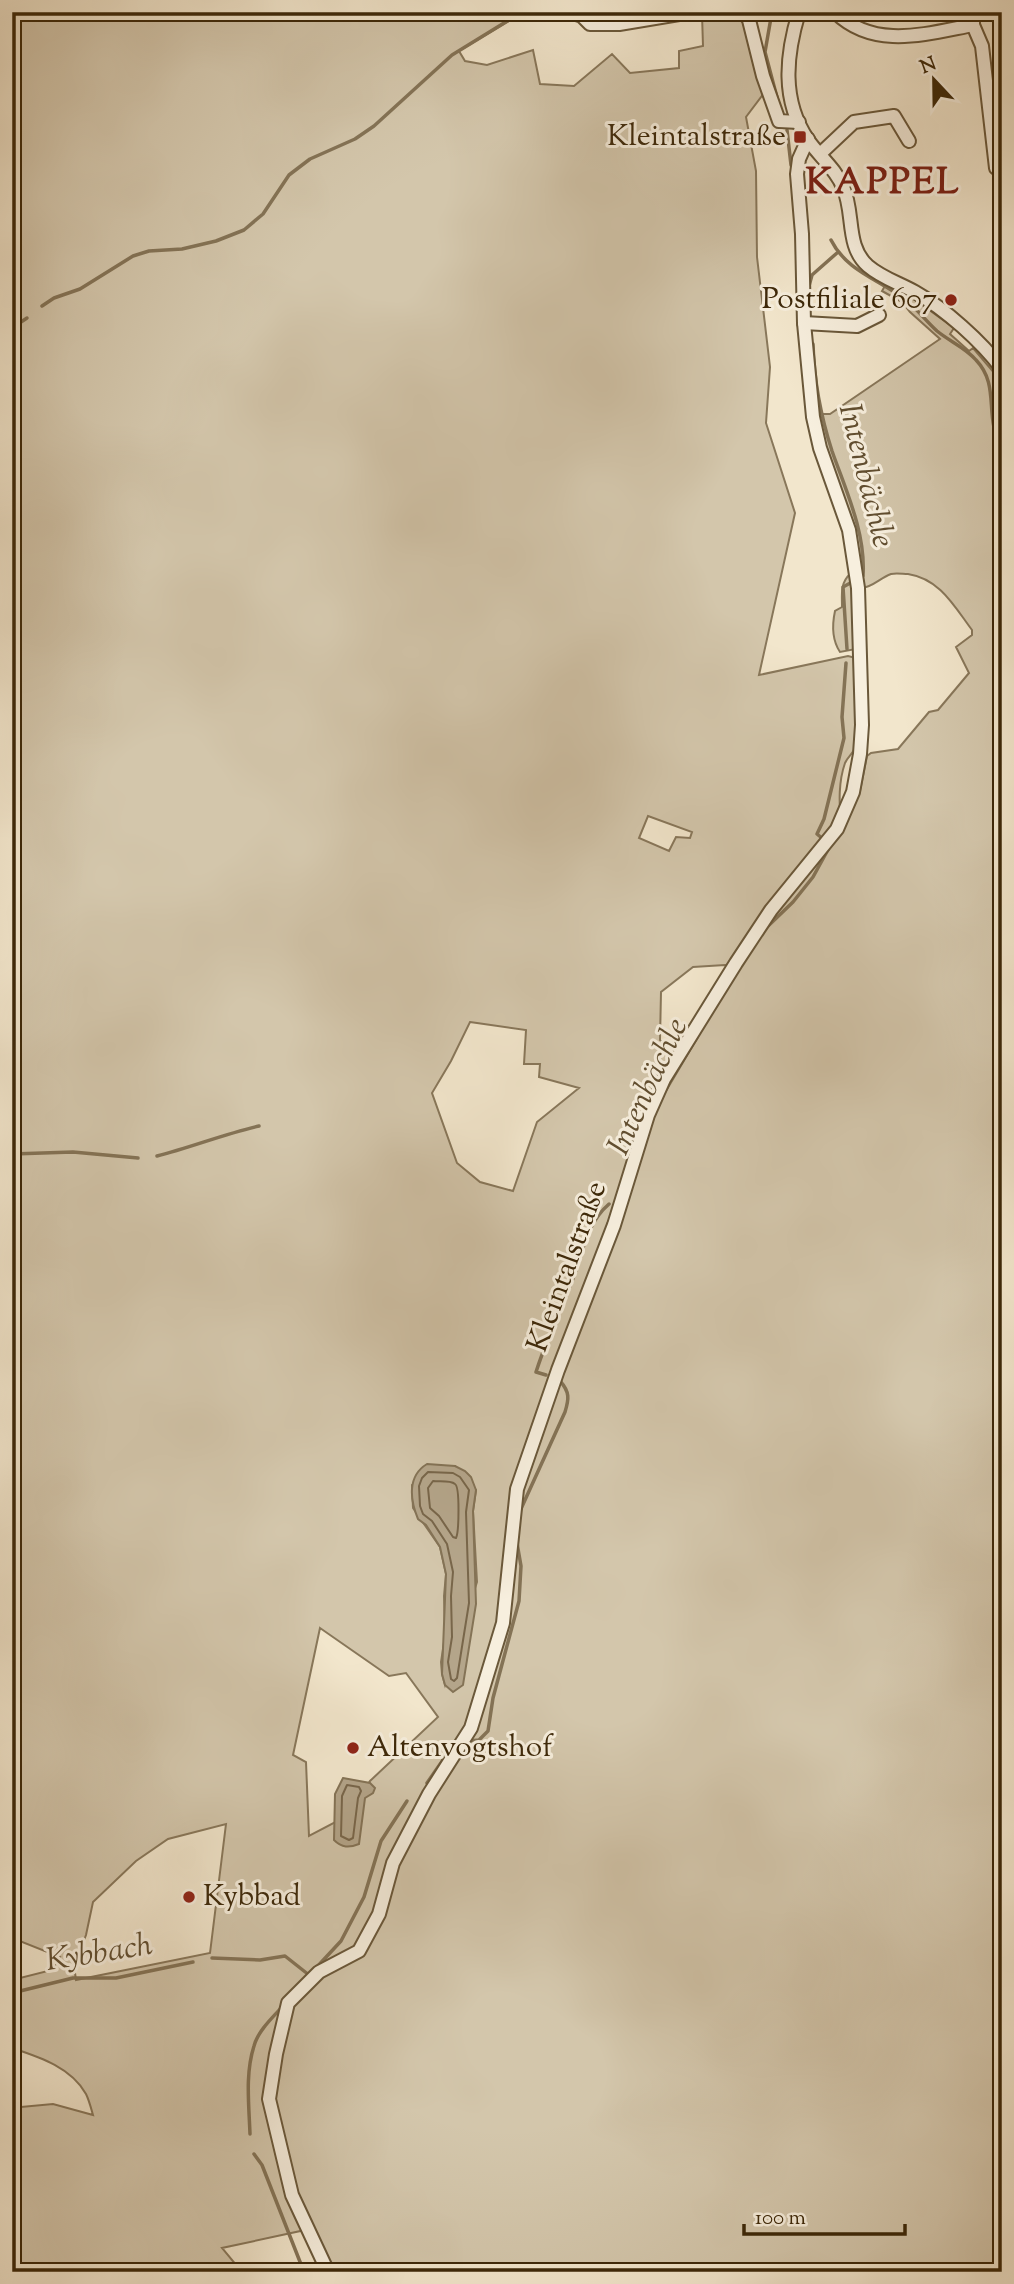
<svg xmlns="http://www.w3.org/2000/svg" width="1014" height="2284" font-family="'Sorts Mill Goudy',serif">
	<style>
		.green { fill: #d3c6ab; stroke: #88775a; stroke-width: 2; fill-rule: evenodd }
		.water { fill: #b4a58a; stroke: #847356; stroke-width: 2 }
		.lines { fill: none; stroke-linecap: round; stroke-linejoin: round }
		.shore { stroke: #78664a; stroke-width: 2 }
		.stream { stroke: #847356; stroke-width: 3.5 }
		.minor-casing { stroke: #6a583a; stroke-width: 16 }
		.minor { stroke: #f7efde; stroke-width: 12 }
		.poi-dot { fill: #8f2418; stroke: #f7efde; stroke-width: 2.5 }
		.labels { text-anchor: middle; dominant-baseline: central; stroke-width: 6; stroke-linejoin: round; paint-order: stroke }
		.poi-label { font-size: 30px; fill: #3d2809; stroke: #f7efde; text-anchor: end }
		.street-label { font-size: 30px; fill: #3d2809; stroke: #f7efde }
		.water-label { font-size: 32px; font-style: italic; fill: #614e30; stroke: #f7efde }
		.district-label { font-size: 37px; font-weight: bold; letter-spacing: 2px; fill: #7a1f14; stroke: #f7efde }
	</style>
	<rect width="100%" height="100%" fill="#f2e6cc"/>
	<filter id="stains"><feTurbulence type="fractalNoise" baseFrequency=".00286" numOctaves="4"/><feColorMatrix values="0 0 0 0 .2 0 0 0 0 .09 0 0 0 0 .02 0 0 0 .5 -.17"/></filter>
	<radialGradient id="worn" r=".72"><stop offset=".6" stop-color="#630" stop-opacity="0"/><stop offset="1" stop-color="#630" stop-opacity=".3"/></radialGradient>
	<g class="green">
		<path d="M 12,12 L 524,12 L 459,51 L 465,61 L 487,65 L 533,50 L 540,84 L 574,86 L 612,54 L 630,73 L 679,68 L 679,51 L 703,46 L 702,14 L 739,12 L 745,17 L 764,93 L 746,117 L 756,171 L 757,257 L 770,367 L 766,423 L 795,513 L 759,675 L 848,656 L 856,658 C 857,687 861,716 856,745 C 855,752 848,756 845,763 C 837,786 840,809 841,833 L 860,791 L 867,756 L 871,753 L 898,749 L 929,712 L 938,710 L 969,673 L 956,647 L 972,635 L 972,630 C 954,606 940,579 908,574 C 903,574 896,573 891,574 C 880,578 873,587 862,588 L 816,414 L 830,414 L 940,339 L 910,312 L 902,302 L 882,291 L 886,284 L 914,299 L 954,328 L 950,334 L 969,351 L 973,348 L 1002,382 L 1002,389 L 998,392 C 1008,410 993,420 1002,441 L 1002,2272 L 332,2272 L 310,2229 L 222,2248 L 242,2272 L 12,2272 L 12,2104 L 21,2107 L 53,2104 L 93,2115 C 91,2108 89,2100 86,2094 C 71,2067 39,2057 12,2048 L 12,1980 L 52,1970 L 60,1957 L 12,1938 L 18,1922 L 12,1921 ZM 648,816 L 692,832 L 690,838 L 676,837 L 669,851 L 639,838 ZM 725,965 L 736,970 L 676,1049 L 660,1040 L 661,992 L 693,967 ZM 470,1022 L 526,1030 L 524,1064 L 540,1064 L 539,1077 L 579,1088 L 537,1122 L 513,1191 L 480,1182 L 457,1163 L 432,1093 L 451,1061 ZM 455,1466 L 476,1490 L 473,1511 L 477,1582 L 445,1685 L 442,1674 L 441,1662 L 445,1636 L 444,1596 L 446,1574 L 440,1547 L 413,1508 L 412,1485 L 444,1467 ZM 320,1628 L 389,1676 L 406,1673 L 438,1717 L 370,1781 L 349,1815 L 309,1836 L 306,1762 L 293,1755 ZM 226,1824 L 210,1953 L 76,1980 L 74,1966 L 86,1935 L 93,1902 L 136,1861 L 168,1839 Z"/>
		<path d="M 850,574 L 853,589 L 856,649 L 840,652 C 832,640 832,625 835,611 L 842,607 C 842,595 840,583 850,574 Z"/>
	</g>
	<g class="water">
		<path d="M 427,1464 L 455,1466 L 465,1471 L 471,1477 L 476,1490 L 473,1511 L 476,1604 L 463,1685 L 453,1692 L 445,1685 L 442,1674 L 446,1574 L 440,1547 L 426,1525 L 418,1519 C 410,1500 407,1476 427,1464 Z"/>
		<path d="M 343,1778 L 370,1783 L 375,1788 L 373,1793 L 365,1798 L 359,1844 C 349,1848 342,1848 334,1840 L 335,1794 Z"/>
	</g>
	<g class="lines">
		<g class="shore">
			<polygon points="428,1472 453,1473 460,1477 469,1490 466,1512 469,1603 457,1678 454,1681 451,1679 448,1662 452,1637 451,1596 453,1572 447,1544 432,1521 423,1514 420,1506 419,1486 422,1478"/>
			<path d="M 433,1481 C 439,1482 450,1480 455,1484 C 460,1487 459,1532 456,1538 L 453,1537 L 439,1516 L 430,1508 L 428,1488 Z"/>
			<polygon points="347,1785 359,1787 361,1791 358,1798 353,1838 349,1840 341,1836 342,1796"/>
		</g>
		<g class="stream">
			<polyline points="772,12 765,52 779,105"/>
			<polyline points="787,130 791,165"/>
			<path d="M 831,240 C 847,272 881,280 906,300 C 917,309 926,321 937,331 C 949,341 966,348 976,360 C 1001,386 983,418 1002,446"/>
			<polyline points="809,286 812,275 837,253"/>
			<polyline points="42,306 54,298 80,289 133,256 149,251 182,249 216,241 244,230 263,214 289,175 310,159 355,139 374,126 452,55 522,12"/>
			<polyline points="12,328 27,318"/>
			<path d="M 813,344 C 814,379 821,417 832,451 C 846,491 866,533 863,576 L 861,577"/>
			<polyline points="847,649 843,587 854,581"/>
			<polyline points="823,839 817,834 824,819 844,738 842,717 846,663"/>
			<polyline points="766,928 793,902 813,877 830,846"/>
			<polyline points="665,1091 697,1037"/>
			<polyline points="12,1154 73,1152 138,1158"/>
			<path d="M 157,1156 C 192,1147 224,1134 259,1126"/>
			<path d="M 546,1375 L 536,1372 C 546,1341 559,1311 572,1281 C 583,1253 585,1225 609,1204"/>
			<path d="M 520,1511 L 565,1412 C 569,1399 570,1392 560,1381"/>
			<polyline points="468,1741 479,1740 488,1731 493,1698 519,1601 521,1566 517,1543"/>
			<polyline points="427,1783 452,1747"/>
			<polyline points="212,1958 260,1960 285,1956 309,1975"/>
			<polyline points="315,1969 341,1941 364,1897 381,1841 407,1801"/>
			<polyline points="12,1993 73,1978 116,1978 193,1962"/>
			<path d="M 250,2134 C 249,2105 245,2074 254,2046 C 258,2031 272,2018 283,2006"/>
			<polyline points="254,2154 262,2165 304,2272"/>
		</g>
		<defs>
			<g id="minor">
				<polyline points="570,12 582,16 590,24 619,24 691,12"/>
				<polyline points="744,12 749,20 763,76 779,121 799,122"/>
				<path d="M 799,12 C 786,55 781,100 808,140 C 819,156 836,169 843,187 C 855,213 845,246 868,266 C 882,278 899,283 915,292 C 945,309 981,341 1002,369"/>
				<path d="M 835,12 C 874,50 925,34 973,25"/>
				<polyline points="973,12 973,25 982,46 996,168"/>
				<polyline points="820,154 854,122 894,116 909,141"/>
				<polyline points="804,323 857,326 879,315"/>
				<polyline points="328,2272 292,2195 269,2099 276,2054 288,2003 319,1972 359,1951 379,1914 393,1863 429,1794 471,1728 503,1623 517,1489 558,1370 614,1225 648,1115 664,1079 736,963 771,910 837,829 853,792 860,754 862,725 858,588 849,530 820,448 813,417 804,323 802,234 797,174 799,159 808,139"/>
			</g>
		</defs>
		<use href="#minor" class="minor-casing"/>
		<use href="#minor" class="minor"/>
	</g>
	<g class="poi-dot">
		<rect x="793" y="130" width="14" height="14" rx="3.5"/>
		<circle cx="951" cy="300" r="7"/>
		<circle cx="353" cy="1748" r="7"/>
		<circle cx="189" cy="1897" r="7"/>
	</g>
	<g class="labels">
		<g class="poi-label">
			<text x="786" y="137">Kleintalstraße</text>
			<text x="937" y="300">Postfiliale 607</text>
			<text x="367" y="1748" text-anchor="start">Altenvogtshof</text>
			<text x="203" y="1897" text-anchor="start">Kybbad</text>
		</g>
		<g class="street-label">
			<text transform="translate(568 1267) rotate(-70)">Kleintalstraße</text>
		</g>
		<g class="water-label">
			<text transform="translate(865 476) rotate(76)">Intenbächle</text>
			<text transform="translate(649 1087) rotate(-65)">Intenbächle</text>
			<text transform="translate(99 1954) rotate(-9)">Kybbach</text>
		</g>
		<g class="district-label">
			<text x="883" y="184">KAPPEL</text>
		</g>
	</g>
	<rect width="1014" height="2284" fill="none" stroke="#f2e6cc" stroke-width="42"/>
	<rect x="14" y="14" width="986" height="2256" fill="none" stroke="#3d2809" stroke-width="3.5"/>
	<rect x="21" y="21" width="972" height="2242" fill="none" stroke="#3d2809" stroke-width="2"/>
	<g transform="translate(934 80) rotate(338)" stroke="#f7efde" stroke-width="5" paint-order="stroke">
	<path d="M0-5L12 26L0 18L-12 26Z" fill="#3d2809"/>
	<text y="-10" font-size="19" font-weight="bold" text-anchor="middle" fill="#3d2809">N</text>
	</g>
	<path d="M744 2224v10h161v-10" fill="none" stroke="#3d2809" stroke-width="3.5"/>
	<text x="755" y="2224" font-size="21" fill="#3d2809" stroke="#f7efde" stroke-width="5" paint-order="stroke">100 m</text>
	<rect width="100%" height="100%" filter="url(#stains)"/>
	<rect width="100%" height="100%" fill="url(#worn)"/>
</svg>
